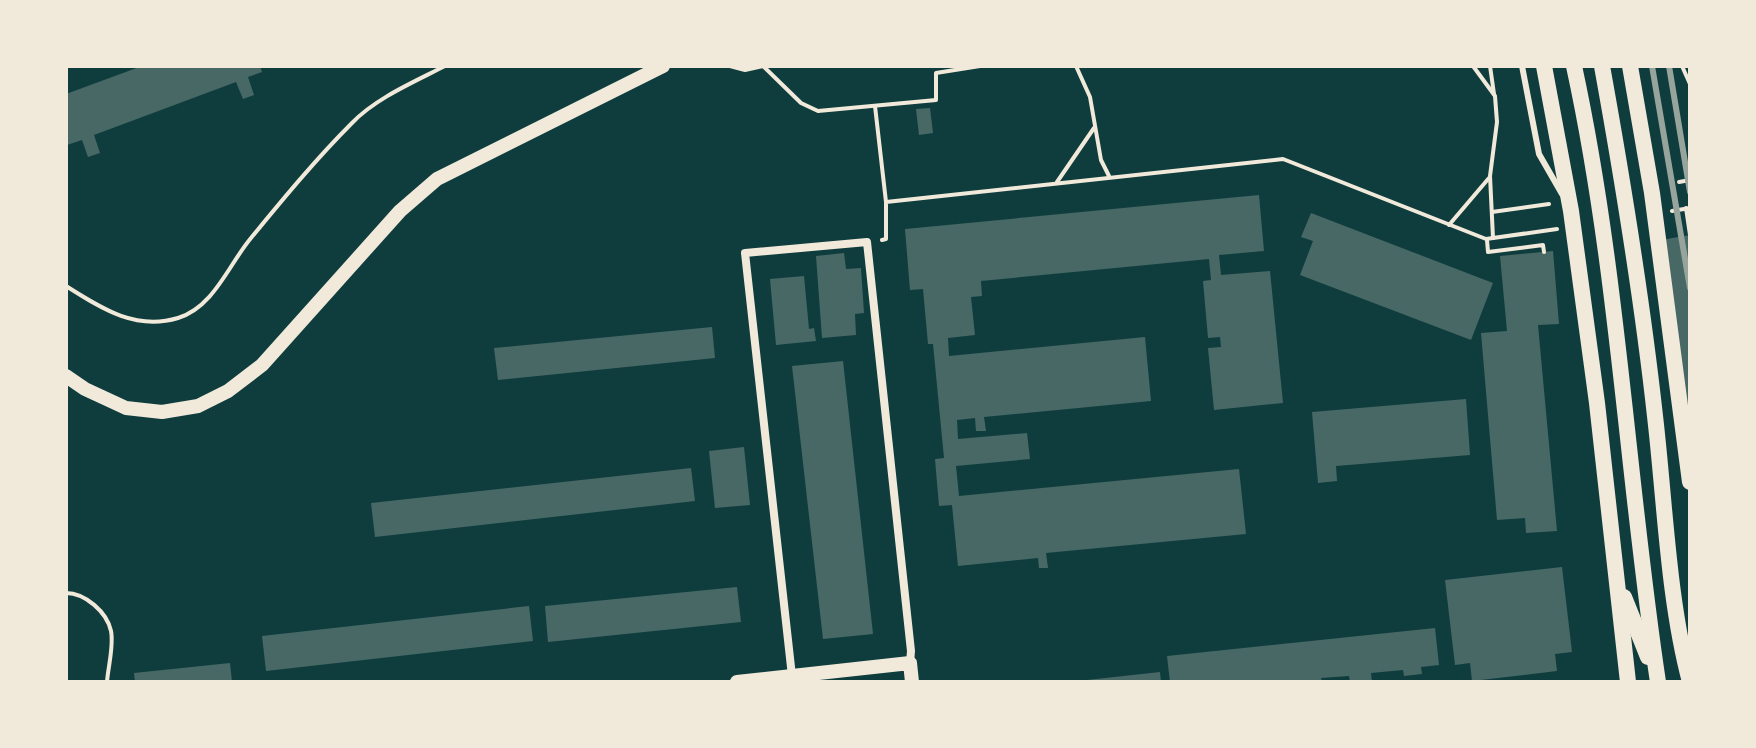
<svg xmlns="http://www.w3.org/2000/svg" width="1756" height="748" font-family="Montserrat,sans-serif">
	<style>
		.building { fill: #486865 }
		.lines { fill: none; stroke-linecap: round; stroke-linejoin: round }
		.path { stroke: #f1e9da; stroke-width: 4 }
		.service { stroke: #f1e9da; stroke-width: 6 }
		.minor { stroke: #f1e9da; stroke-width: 8 }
		.tertiary { stroke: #f1e9da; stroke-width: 14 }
		.secondary { stroke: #f1e9da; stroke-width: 16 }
		.rail { stroke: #97a49c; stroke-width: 6 }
	</style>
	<rect width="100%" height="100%" fill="#0f3d3e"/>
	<g class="building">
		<polygon points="142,66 260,66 262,72 248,77 254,95 243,99 236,82 94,135 100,153 88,157 82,140 67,145 66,94"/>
		<polygon points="930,108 933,133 919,135 916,109"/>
		<polygon points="1259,195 1264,251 1219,255 1221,275 1270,271 1283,403 1214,410 1208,348 1221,347 1220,337 1208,338 1203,281 1211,280 1209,259 981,281 982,296 971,297 975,335 948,338 949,356 1145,337 1151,401 984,417 986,431 976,431 975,418 957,420 958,439 1027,433 1030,459 956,466 959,496 1239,469 1246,534 1046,553 1048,568 1039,568 1038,558 958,566 952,505 939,506 935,459 944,458 933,344 928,344 923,289 910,290 905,229"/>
		<polygon points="1311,213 1493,283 1471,340 1300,275 1313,241 1301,237"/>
		<polygon points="1690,235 1690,410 1688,410 1661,240"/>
		<polygon points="1553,251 1559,324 1538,325 1557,531 1526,533 1525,518 1497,520 1481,333 1507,331 1500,256"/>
		<polygon points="844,253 846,269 861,268 864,313 855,314 856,335 822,338 816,256"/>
		<polygon points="804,276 809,329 814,328 816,341 776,345 770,279"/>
		<polygon points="712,327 715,358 498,380 494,348"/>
		<polygon points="843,361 873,634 823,639 792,366"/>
		<polygon points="1466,399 1470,455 1336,466 1337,481 1318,483 1312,412"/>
		<polygon points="744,447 750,505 715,508 709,451"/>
		<polygon points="691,468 695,501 375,537 371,503"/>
		<polygon points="1562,567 1572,652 1555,654 1557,671 1472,681 1470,663 1455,665 1445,580"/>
		<polygon points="737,587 741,622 548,642 545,606"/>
		<polygon points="529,606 533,641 266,671 262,636"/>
		<polygon points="1435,628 1439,665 1421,667 1422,674 1404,676 1403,670 1371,673 1372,682 1350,682 1349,676 1321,678 1322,682 1170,682 1167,656"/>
		<polygon points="230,663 232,682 135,682 134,673"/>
		<polygon points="1160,672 1161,682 1087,682 1087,680"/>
	</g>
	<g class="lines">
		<g class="path">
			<polyline points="730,66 745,70 763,66"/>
			<polyline points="763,66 801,103 818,111 936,100 936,73 980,66"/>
			<polyline points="1076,66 1090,97 1101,160 1109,176"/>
			<polyline points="1473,66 1495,96 1497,122 1490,176 1493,238"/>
			<polyline points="1490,66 1494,94"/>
			<polyline points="1682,66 1690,84"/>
			<polyline points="875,106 886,202"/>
			<polyline points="1057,182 1094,128"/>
			<polyline points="1679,182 1690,180"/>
			<polyline points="1686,208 1690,235"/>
			<polyline points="1672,211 1690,208"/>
			<polyline points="1492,212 1549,204"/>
			<polyline points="1449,225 1489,178"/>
			<polyline points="882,240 886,239 886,202 1283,159 1486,239 1557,229"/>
			<polyline points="1487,240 1488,252 1543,245 1544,252"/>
			<path d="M 66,286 C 101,308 135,331 178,318 C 214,307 229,264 251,238 C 283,199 316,159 352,123 C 376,98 414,82 445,66"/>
			<path d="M 66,593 C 85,593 107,612 111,631 C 114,646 108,667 107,682"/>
		</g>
		<polyline class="service" points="1522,66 1539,154 1562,194"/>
		<polyline class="minor" points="792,676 745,253 867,242 911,651 910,663"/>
		<g class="tertiary">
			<polyline points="66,376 85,389 126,408 162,412 198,406 228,391 262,365 400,211 437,179 663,66"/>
			<polyline points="737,682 910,663 912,682"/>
		</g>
		<g class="secondary">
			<polyline points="1544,66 1571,211 1597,403 1628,682"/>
			<path d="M 1574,66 C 1618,269 1627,477 1658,682"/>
			<path d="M 1602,66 C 1623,182 1642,298 1655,416 C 1665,502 1668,599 1690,682"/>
			<polyline points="1630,66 1652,193 1690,482"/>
			<polyline points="1624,597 1648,657"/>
		</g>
		<g class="rail">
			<polyline points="1652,66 1690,288"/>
			<polyline points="1669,66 1690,192"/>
		</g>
	</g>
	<rect width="1756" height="748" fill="none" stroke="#f1e9da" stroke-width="136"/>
</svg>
